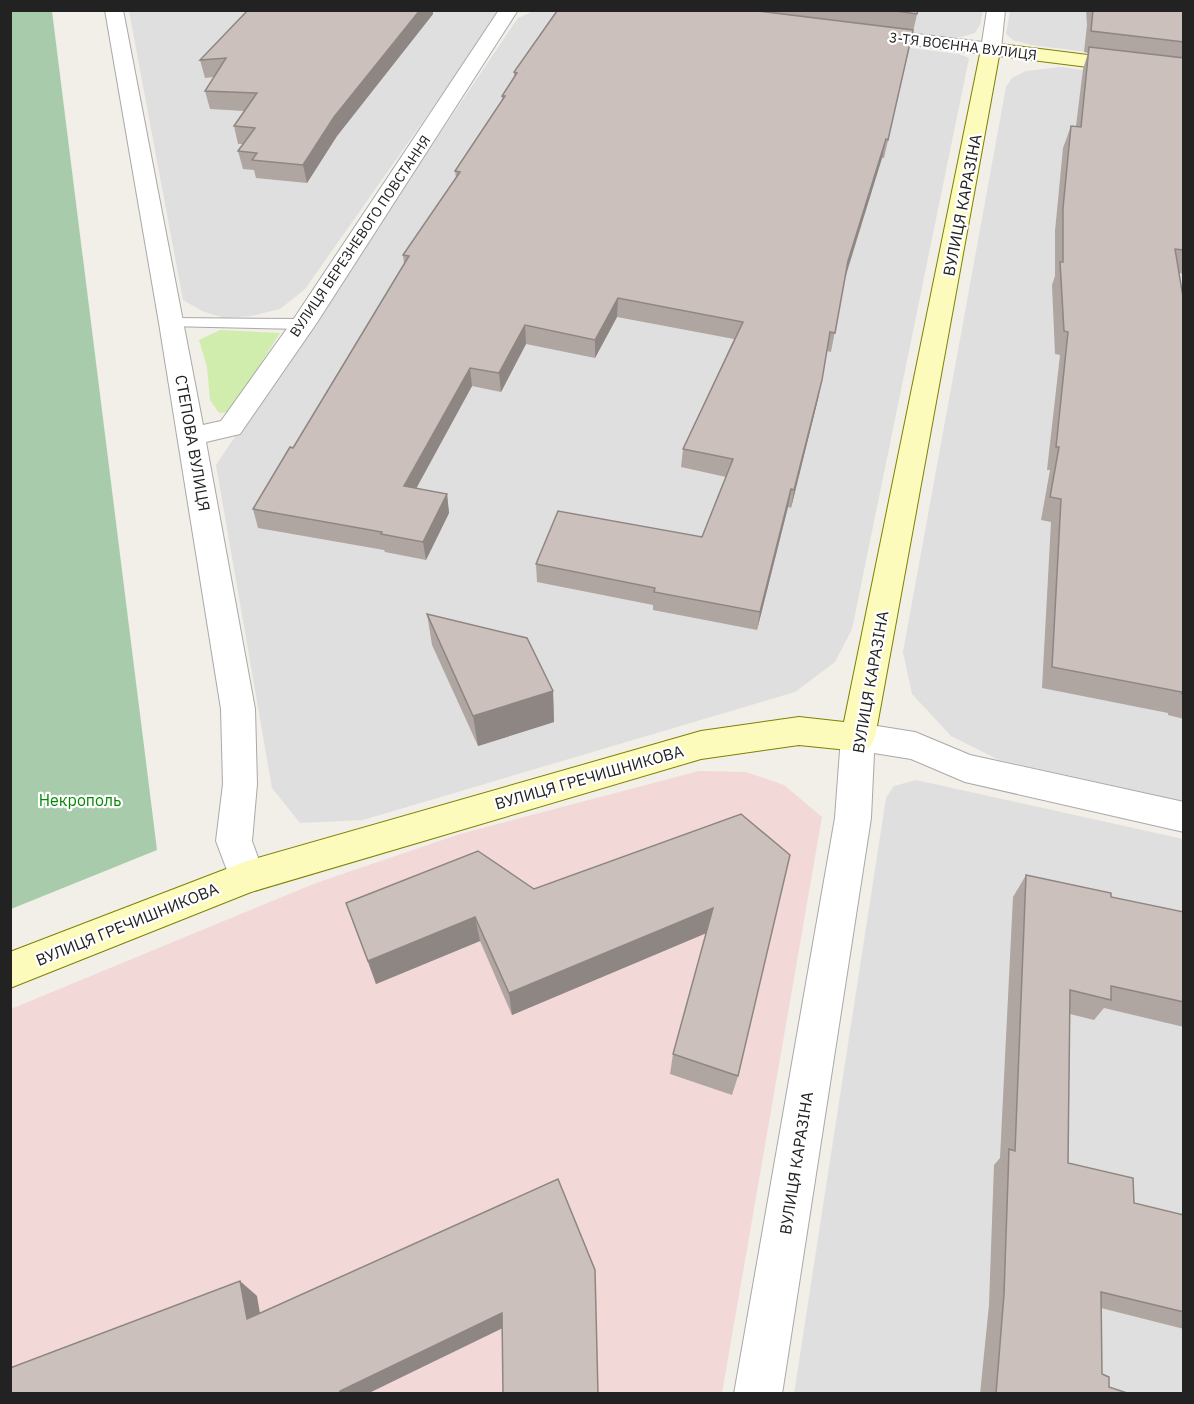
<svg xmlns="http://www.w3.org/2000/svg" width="1194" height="1404" font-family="'IBM Plex Sans',sans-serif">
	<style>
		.residential { fill: #e0dfdf }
		.commercial { fill: #f3d8d8 }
		.grass { fill: #d1edad }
		.cemetery { fill: #a8ccab }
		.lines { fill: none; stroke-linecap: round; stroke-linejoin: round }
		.service-casing { stroke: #a9a9a9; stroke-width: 2 }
		.minor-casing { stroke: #a9a9a9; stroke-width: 2 }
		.tertiary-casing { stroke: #a9a9a9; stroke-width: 2 }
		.secondary-casing { stroke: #7d8200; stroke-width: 2 }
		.service { fill: #fff; fill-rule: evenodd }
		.minor { fill: #fff; fill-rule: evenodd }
		.tertiary { fill: #fff; fill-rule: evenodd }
		.secondary { fill: #fcfbbc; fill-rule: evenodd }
		.wall { fill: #afa5a1 }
		.shaded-wall { fill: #8e8683 }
		.building { fill: #cbc0bb; stroke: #8e8683; stroke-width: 1.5 }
		.labels { text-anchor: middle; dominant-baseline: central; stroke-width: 4.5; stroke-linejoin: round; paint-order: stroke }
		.far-street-label { font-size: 14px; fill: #222; stroke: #fff }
		.street-label { font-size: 16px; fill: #222; stroke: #fff }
		.park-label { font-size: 16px; fill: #078908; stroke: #fff }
	</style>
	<rect width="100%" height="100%" fill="#f2eee8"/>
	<g class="residential">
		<polygon points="129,11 497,11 493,22 305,289 280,309 251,316 224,318 202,311 183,300"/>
		<polygon points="534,11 602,11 959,54 969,58 852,629 835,662 795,692 363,820 300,823 272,788 216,465 518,18"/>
		<polygon points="737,11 983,11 980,25 975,33 961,37 947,37"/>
		<polygon points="1010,11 1183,11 1183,64 1031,45 1013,40 1006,34"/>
		<polygon points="1060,67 1183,83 1183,801 999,760 951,736 912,694 903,652 1006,87 1012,78 1026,71"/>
		<polygon points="916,780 1183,839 1183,1393 794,1394 886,798 894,786"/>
	</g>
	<polygon class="commercial" points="699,771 746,772 784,785 822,817 722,1393 11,1394 11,1009 316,883 460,834"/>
	<polygon class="grass" points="220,330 280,333 236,403 228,412 219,413 210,400 207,367 199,340"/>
	<polygon class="cemetery" points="52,11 157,850 11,909 10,11"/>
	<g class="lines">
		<defs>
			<polygon id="service" points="172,318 303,319 311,324 303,329 166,326 164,323 166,320"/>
			<g id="minor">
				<polygon points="105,10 123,10 203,425 221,421 293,320 499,10 518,10 316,324 240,434 206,442 255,709 257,784 252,841 265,877 260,889 247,893 234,889 216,841 223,784 221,709 159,323"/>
				<polygon points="987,10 1005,10 1001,49 998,53 984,53 981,49"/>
				<polygon points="858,723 915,732 970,755 1184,802 1184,832 965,782 911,759 874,753 871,818 782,1394 734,1394 835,818 841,737 846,727"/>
			</g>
			<polygon id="tertiary" points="867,28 991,43 998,45 1001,49 998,53 991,55 860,38 858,34 860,30"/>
			<polygon id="secondary" points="991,43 1184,67 1184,79 999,56 875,737 870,747 858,751 799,745 701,759 251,892 10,988 10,952 247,861 701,731 799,717 844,722 981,49 984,45"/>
		</defs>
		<use href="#service" class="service-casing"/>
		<use href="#minor" class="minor-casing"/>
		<use href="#tertiary" class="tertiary-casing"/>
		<use href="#secondary" class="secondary-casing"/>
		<use href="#service" class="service"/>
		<use href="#minor" class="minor"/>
		<use href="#tertiary" class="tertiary"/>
		<use href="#secondary" class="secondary"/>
	</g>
	<g class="wall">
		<polygon points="248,10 433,10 433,14 337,136 307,183 256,178 254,170 243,169 238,151 243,144 238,144 234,126 244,111 210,109 205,91 214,77 205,78 200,60"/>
		<polygon points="561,10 918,10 884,158 882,158 845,279 831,352 827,351 818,399 791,508 788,507 757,630 653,610 653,605 537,582 536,564 702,537 726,477 681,467 683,449 734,339 617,317 595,358 526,344 501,392 472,386 416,489 447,494 449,513 426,560 385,552 384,550 258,528 253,509 293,448 404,264 403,255 456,178 455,171 502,101 502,96 514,76 514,72"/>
		<polygon points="1086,10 1184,10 1184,274 1179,273 1184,303 1184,719 1168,715 1168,713 1042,688 1051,522 1041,520 1050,470 1047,470 1060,355 1055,354 1052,285 1055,276 1055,231 1063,148 1071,126 1076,126 1083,69 1088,53 1084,52 1087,25"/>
		<polygon points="427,614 553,691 554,722 478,746 432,645"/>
		<polygon points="741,814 738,1076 732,1095 670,1074 673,1054 706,933 512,1015 480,941 376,984 346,903 534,889"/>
		<polygon points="1026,875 1111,897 1184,912 1184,1027 1104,1008 1094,1020 1070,1014 1068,1163 1134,1203 1184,1215 1184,1329 1101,1308 1102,1374 1109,1387 1130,1394 980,1394 989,1305 994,1165 1000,1158 1013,897"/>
	</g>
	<g class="shaded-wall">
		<polygon points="420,10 433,10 433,14 337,136 307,183 303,165 334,117"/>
		<polygon points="886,139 882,158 844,280 848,261"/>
		<polygon points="618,298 617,317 595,358 595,340"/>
		<polygon points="525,325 526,344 501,392 499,373"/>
		<polygon points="470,368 472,386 407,505 404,486"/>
		<polygon points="822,380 818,399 791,508 794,490"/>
		<polygon points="791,489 788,507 757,630 760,612"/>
		<polygon points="447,494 449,513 426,560 423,542"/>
		<polygon points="553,691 554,722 478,746 473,716"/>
		<polygon points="713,908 709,932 512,1015 509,993"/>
		<polygon points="475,917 480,941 376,984 368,961"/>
		<polygon points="240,1281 257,1296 263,1331 247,1319"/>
		<polygon points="502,1313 507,1326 367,1394 339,1394 340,1391"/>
	</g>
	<g class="building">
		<polygon points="248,10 420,10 334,117 303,165 252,160 257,153 238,151 255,128 234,126 257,93 205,91 226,58 200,60"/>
		<polygon points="561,10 750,10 913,30 888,140 886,139 848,261 835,333 830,332 822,380 794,490 791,489 760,612 654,592 655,588 536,564 558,511 702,537 733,459 683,449 743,322 618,298 595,340 525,325 499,373 470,368 404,486 447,494 423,542 381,534 382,532 253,509 290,447 293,448 409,256 403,255 460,172 455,171 505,96 502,96 517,73 514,72 557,11"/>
		<polygon points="888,10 918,10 917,14"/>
		<polygon points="1093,10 1184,10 1184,42 1091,31"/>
		<polygon points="1089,47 1184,58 1184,250 1175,249 1184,303 1184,694 1182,694 1182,692 1052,667 1061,499 1050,497 1059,447 1056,447 1068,332 1064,331 1060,262 1063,262 1063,208 1071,126 1081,127"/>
		<polygon points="427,614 527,638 553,691 473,716"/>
		<polygon points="741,814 790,855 738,1076 673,1054 713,908 509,993 475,917 368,961 346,903 478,851 534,889"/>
		<polygon points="1026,875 1111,893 1111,897 1184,912 1184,1002 1111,986 1111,1000 1070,990 1068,1163 1133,1178 1134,1203 1184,1215 1184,1312 1101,1292 1102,1374 1109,1377 1109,1387 1130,1394 996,1394 1004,1294 1009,1149 1015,1151"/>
		<polygon points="558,1179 595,1270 598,1394 503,1394 502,1313 340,1391 339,1394 10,1394 10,1368 240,1281 247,1319"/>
	</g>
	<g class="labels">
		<g class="far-street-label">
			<text transform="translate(963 46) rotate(7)">3-ТЯ ВОЄННА ВУЛИЦЯ</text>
			<text transform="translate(360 236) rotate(-56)">ВУЛИЦЯ БЕРЕЗНЕВОГО ПОВСТАННЯ</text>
		</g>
		<g class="street-label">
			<text transform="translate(962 205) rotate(-79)">ВУЛИЦЯ КАРАЗІНА</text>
			<text transform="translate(193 443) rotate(80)">СТЕПОВА ВУЛИЦЯ</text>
			<text transform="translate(870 682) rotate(-80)">ВУЛИЦЯ КАРАЗІНА</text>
			<text transform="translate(589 777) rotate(-16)">ВУЛИЦЯ ГРЕЧИШНИКОВА</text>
			<text transform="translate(127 924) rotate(-22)">ВУЛИЦЯ ГРЕЧИШНИКОВА</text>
			<text transform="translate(796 1163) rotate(-81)">ВУЛИЦЯ КАРАЗІНА</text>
		</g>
		<g class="park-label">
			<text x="80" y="800">Некрополь</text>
		</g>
	</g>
	<rect width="1194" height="1404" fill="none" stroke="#222222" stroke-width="24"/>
</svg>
